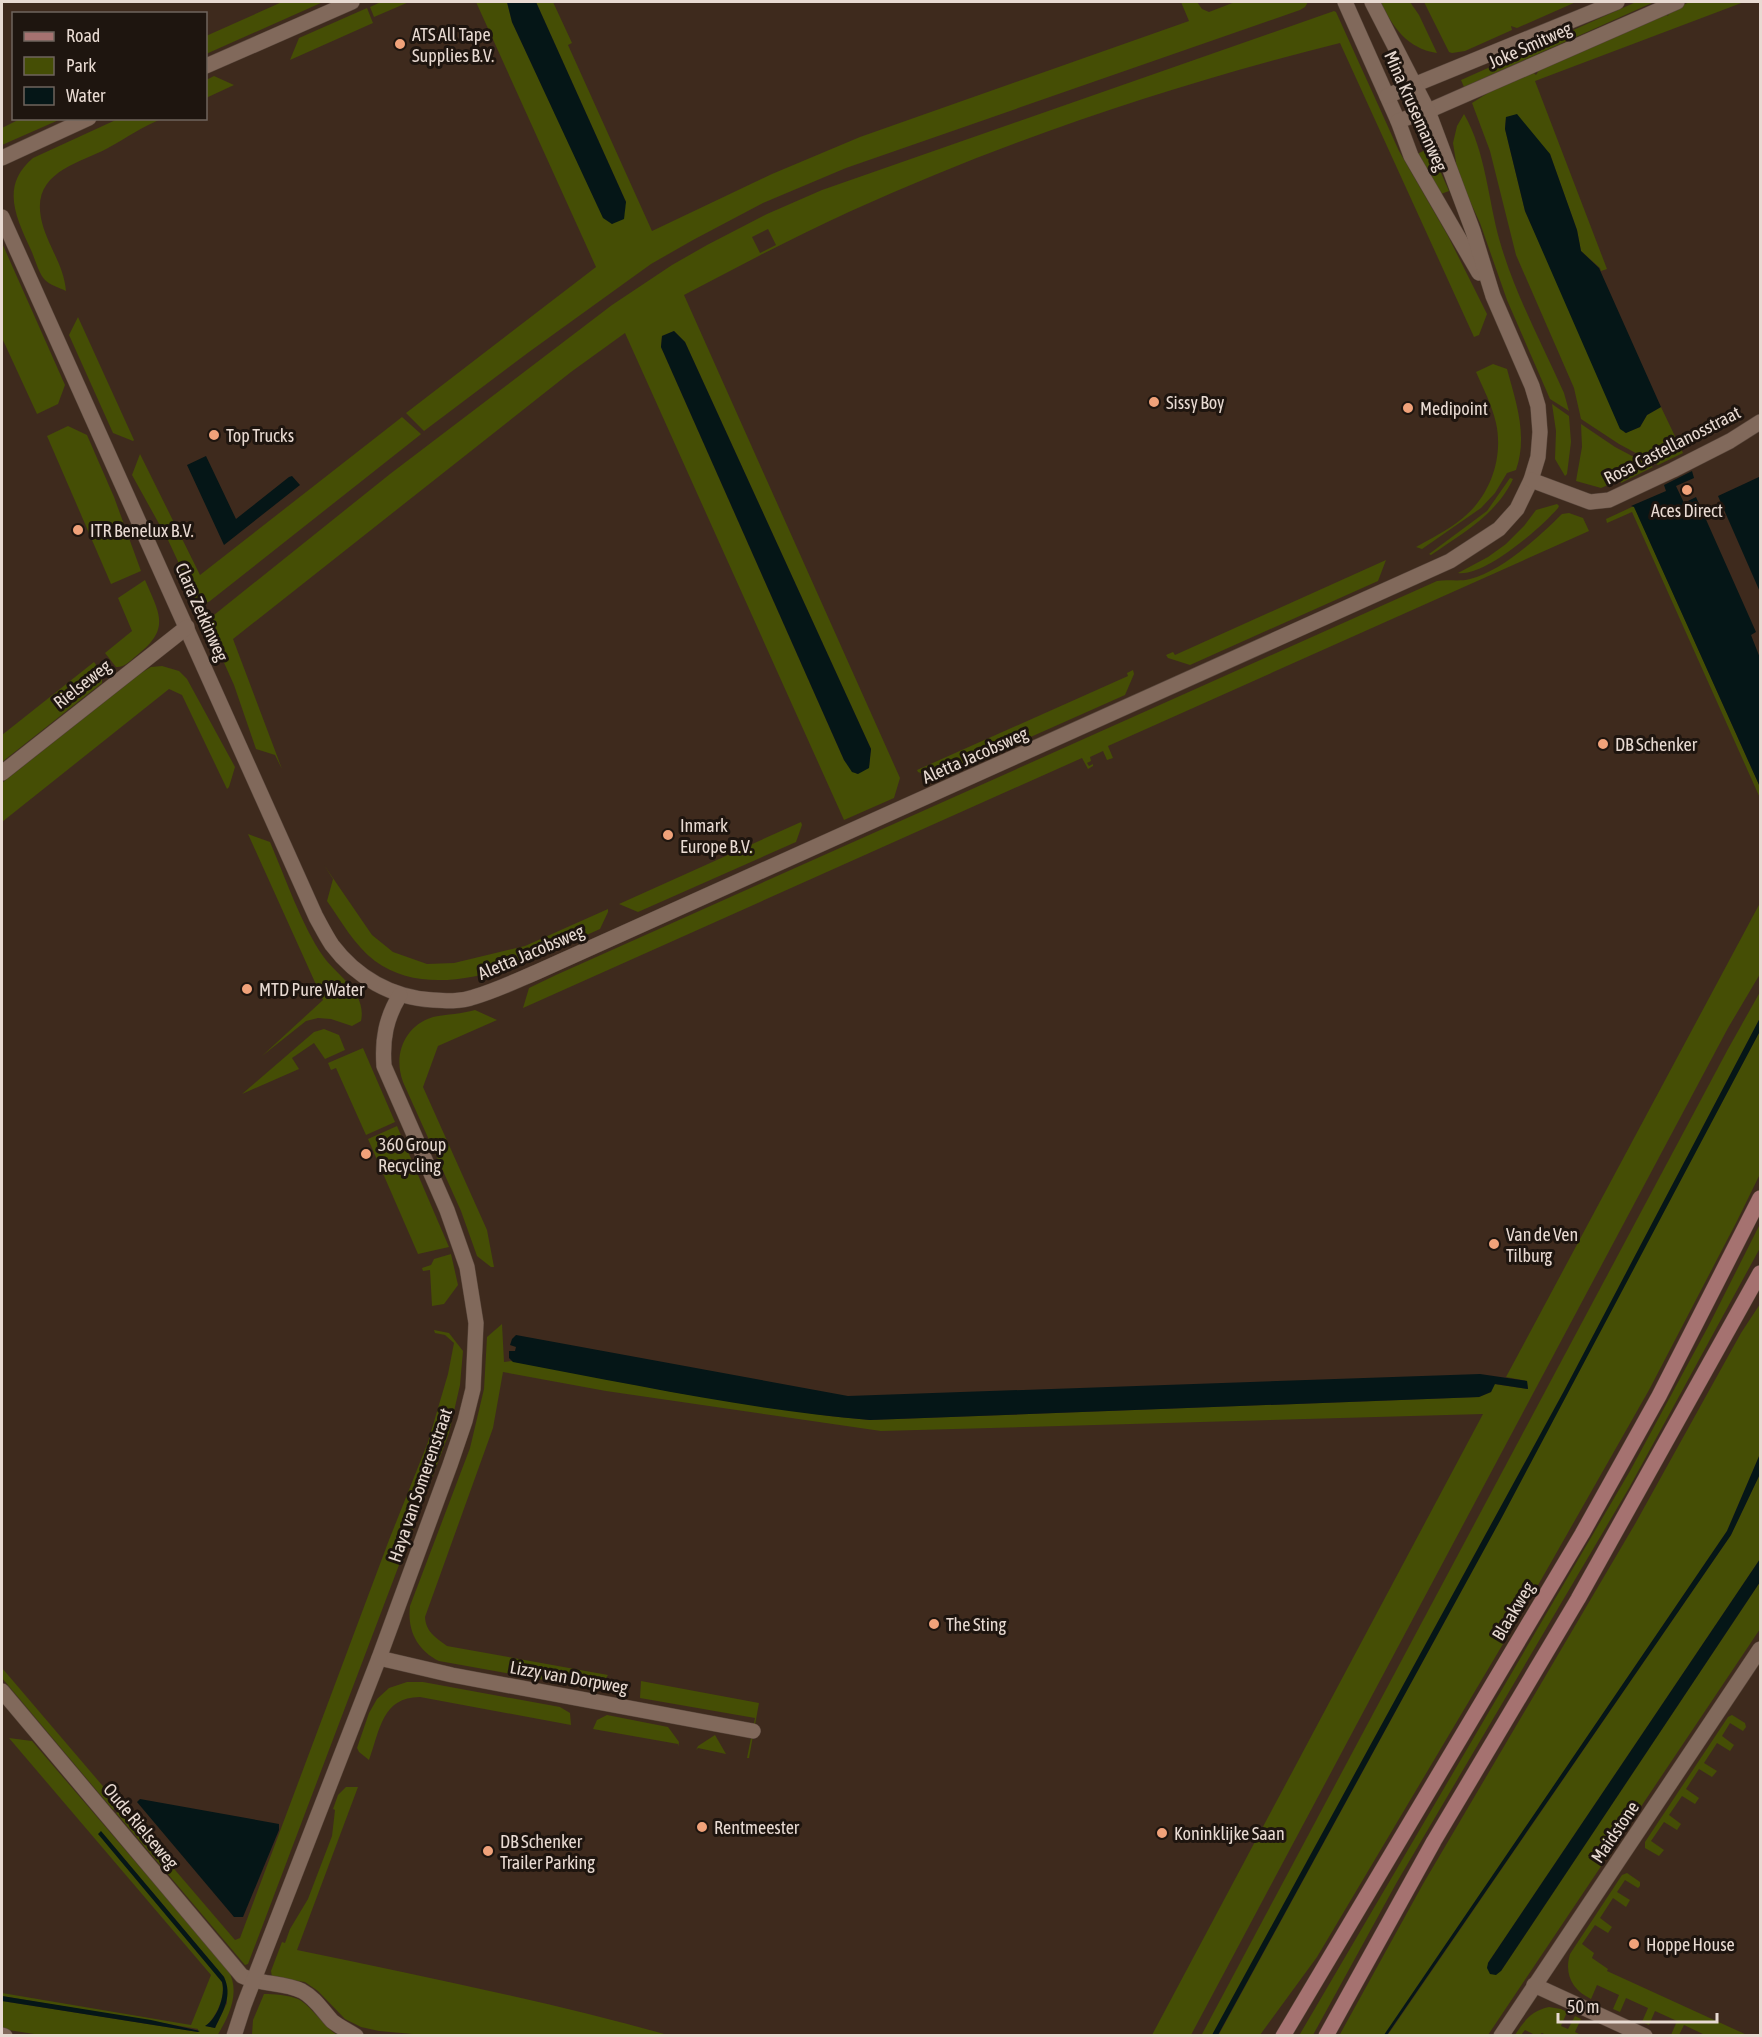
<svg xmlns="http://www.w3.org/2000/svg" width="1762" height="2037" font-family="'Asap Condensed',sans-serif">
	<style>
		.green { fill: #454e05; fill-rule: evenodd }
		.water { fill: #051617 }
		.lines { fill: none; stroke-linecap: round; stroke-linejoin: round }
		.minor-casing { stroke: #58463b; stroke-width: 16 }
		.tertiary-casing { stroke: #58463b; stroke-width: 16 }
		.secondary-casing { stroke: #58463b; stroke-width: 16 }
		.minor { stroke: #81695b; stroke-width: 15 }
		.tertiary { stroke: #81695b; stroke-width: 15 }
		.secondary { stroke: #a57270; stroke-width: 15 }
		.poi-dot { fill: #f0a27a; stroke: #1e150f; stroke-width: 2 }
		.labels { text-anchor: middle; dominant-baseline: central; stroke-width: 6; stroke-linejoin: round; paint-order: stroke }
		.poi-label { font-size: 18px; fill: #e8dad2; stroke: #1e150f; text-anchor: start }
		.street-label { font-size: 18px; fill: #e8dad2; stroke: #1e150f }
	</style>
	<rect width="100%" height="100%" fill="#3e2a1d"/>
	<g class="green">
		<polygon points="282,2 323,2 206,54 206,36"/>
		<polygon points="381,2 409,2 374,17 370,7"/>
		<polygon points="476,2 507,2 512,22 603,217 612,224 626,202 536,2 553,2 572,43 568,45 652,231 772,174 860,137 1189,21 1181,2 1197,2 1202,9 1209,12 1235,2 1308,2 1305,7 1300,10 846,168 763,203 693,240 651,264 529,352 424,431 406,413 596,267"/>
		<path d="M 1381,2 L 1410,2 L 1419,15 L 1437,53 C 1408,49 1392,27 1381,2 Z"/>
		<polygon points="1424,2 1576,2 1517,28 1511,26 1512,30 1465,51 1452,53 1449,52"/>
		<polygon points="1636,2 1654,2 1464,87 1461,80"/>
		<polygon points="1690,2 1744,2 1535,81 1607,269 1601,271 1600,268 1581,251 1577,230 1550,154 1506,117 1505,129 1525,211 1625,433 1640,427 1647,415 1661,407 1683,453 1658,465 1619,444 1581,419 1574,388 1516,255 1490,151 1472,103 1491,91 1533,72 1536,75 1539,70 1665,13 1668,16 1670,10"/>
		<polygon points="367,8 373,23 290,60 299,38"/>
		<path d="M 1334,11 L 1336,12 L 1399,151 L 1448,236 L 1487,314 L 1479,335 L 1474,337 L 1340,43 C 1172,85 1008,140 851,211 C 794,237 739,266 684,295 L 900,778 L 894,798 L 844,820 L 625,333 L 571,372 L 233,639 L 282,769 L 275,755 L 256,749 L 234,685 L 208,627 L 209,619 L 390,474 L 612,305 L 672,265 L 707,245 L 767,214 L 822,190 ZM 768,229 L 776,245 L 760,253 L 752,237 ZM 674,331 L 685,342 L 871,749 L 869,767 L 857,774 L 844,760 L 661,347 L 662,336 Z"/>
		<polygon points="214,76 234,85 206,98 206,80"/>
		<path d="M 1464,114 C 1486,152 1488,200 1500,242 C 1515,294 1542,344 1564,393 L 1569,411 L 1550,399 L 1507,300 L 1480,223 L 1458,175 L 1453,143 L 1457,126 Z"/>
		<polygon points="22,118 61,118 61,119 2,145 2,128"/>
		<path d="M 120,118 L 161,119 C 142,127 126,138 108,148 C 78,164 32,172 41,218 C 46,244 64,264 66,291 C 60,288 50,285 45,280 C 39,274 35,259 31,250 C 16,217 0,186 33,158 Z"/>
		<polygon points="1430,148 1449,191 1441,194 1417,154"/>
		<polygon points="2,243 65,385 58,404 37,414 2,338"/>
		<polygon points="78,317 134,440 133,441 113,433 69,335"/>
		<path d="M 1493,364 L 1507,369 C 1516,402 1528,436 1516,470 L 1507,473 L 1495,493 L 1481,508 L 1422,549 L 1416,547 C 1430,539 1446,531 1459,521 C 1489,499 1504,459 1496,423 C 1492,405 1483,388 1476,372 Z"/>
		<polygon points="1552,404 1569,416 1571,442 1567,474 1565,476 1555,459 1556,431"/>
		<path d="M 402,417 L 421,434 L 420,435 L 210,601 C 204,605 199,604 195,598 L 168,540 L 132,475 L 140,454 L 200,575 Z"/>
		<polygon points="1581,424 1615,447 1653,467 1621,483 1620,480 1601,488 1576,481 1582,447"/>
		<polygon points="68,426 87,435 114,497 141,571 111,584 47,436"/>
		<path d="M 1510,478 L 1513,479 C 1496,515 1463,533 1431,555 L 1429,554 L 1487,511 Z"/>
		<path d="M 1557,504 L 1559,506 L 1558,508 C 1541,528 1484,577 1458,573 L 1488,557 L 1506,544 L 1524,526 L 1536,510 Z"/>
		<polygon points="1634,506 1760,787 1760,798 1632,512 1607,523 1606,519"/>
		<path d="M 1569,513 L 1583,518 L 1589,531 L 1108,746 L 1113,758 L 1107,760 L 1103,751 L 1090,757 L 1091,761 L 1087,763 L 1089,766 L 1093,764 L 1093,766 L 1088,769 L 1082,758 L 523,1008 L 529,988 L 556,975 L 1437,581 C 1448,579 1459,582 1470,579 C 1501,572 1540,536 1562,514 Z"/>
		<polygon points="1386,560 1378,581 1190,665 1168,658 1166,655 1173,652 1175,655"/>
		<path d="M 145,580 C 160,615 171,629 136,656 C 130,661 124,668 116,667 L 105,653 L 132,631 L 118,598 Z"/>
		<polygon points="94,662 102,673 102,683 2,762 2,735"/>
		<polygon points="162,666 179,671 187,679 235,767 229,787 227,789 182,695 169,689 2,822 2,783 141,673 151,667"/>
		<polygon points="1133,670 1134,674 1125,695 936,779 918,772 917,770 1128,676 1127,673"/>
		<polygon points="801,822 802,825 796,842 638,912 619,904"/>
		<path d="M 248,834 L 270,842 C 285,877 302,926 323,956 C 337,976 367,992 361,1021 L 352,1026 L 331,1019 L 318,1018 L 306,1021 L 262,1056 L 323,1000 Z"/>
		<path d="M 324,865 L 372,935 L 393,952 L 427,964 L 454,963 L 525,946 L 608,909 L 608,912 L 600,929 C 538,957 439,1008 375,961 C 354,945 342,922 327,901 L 333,879 Z"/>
		<path d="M 1760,903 L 1760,974 L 1728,1028 L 1191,2035 L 1152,2035 L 1483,1414 L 881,1431 L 606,1391 L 503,1372 L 493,1428 L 425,1617 C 426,1632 435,1637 447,1646 L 608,1675 L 599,1690 L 439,1661 C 417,1650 407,1630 410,1606 L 470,1448 L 484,1389 L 487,1337 L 502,1324 L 504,1362 L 511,1361 L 679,1393 L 829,1416 L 870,1420 L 1479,1397 L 1491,1392 L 1494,1384 L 1528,1389 L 1527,1381 L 1506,1377 Z"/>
		<polygon points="1760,992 1760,1018 1564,1391 1212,2035 1201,2036 1728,1049"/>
		<path d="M 475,1010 L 497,1020 L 438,1046 L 423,1087 L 487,1230 L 494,1267 L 491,1267 L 477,1256 L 461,1211 L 403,1082 C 393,1055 404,1026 433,1017 C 447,1014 462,1014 475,1010 Z"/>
		<polygon points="324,1029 339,1035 345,1050 325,1059 314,1043 292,1058 299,1069 242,1094 314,1032"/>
		<polygon points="1760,1031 1760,1174 1737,1221 1649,1390 1541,1580 1317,1957 1260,2035 1218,2036 1502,1517"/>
		<polygon points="363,1048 395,1122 366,1135 336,1068 331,1070 328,1063"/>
		<polygon points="397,1126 449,1247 418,1254 368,1139"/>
		<polygon points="1760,1224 1760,1248 1629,1488 1397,1882 1313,2035 1300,2034 1630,1471 1709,1325"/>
		<polygon points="451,1254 458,1285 444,1304 432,1306 430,1270 423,1271 422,1268 431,1265 434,1259"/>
		<polygon points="1760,1304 1760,1454 1727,1531 1384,2035 1339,2036 1423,1884 1635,1524 1741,1333"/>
		<polygon points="434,1330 449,1333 463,1351 460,1385 449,1433 248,1964 245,1965 116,1813 122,1808 235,1940 240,1938 389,1540 428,1442 448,1374 454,1343 445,1335 435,1333"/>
		<polygon points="1760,1474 1760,1559 1488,1963 1501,1971 1760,1582 1760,1629 1488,2035 1387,2036 1731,1535"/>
		<polygon points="2,1668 119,1805 113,1810 2,1678"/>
		<polygon points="641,1681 759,1703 749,1758 747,1758 755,1718 640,1698"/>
		<path d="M 407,1682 L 423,1682 L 560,1707 L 570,1713 L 571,1725 L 420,1697 C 382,1697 380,1730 369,1760 L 359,1752 L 357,1748 L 369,1713 L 377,1699 L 389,1688 Z"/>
		<polygon points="607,1715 668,1727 679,1742 678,1747 678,1744 593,1729 597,1720"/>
		<polygon points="1732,1715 1745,1723 1746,1727 1743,1731 1730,1723 1722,1736 1734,1745 1730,1751 1717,1743 1704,1763 1717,1771 1712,1777 1699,1769 1686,1789 1699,1798 1695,1804 1682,1796 1669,1815 1681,1824 1677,1830 1664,1822 1651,1841 1664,1850 1659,1856 1645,1848 1645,1842 1728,1717"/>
		<polygon points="715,1735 726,1754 698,1748 696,1750 698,1746"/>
		<path d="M 9,1738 L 32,1741 L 228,1970 C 241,1992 229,2016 217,2036 L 47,2036 L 2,2029 L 2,2001 L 198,2032 L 198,2029 L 2,1996 L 2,1993 L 191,2025 L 211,1975 ZM 101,1831 L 224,1977 L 227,2003 L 215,2028 L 206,2026 C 217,2016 226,1996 222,1982 Z"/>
		<path d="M 346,1787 L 358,1787 L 297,1950 C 421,1976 546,2001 668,2035 L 435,2036 L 379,2031 L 361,2027 L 345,2019 L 318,1991 L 305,1982 L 272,1977 L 271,1971 L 282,1942 L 285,1943 L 290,1929 L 308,1899 L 332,1836 L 335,1810 L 333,1809 L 338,1795 Z"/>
		<path d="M 1627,1873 L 1640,1882 L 1640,1886 L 1638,1888 L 1625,1880 L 1617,1892 L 1630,1900 L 1626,1907 L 1613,1898 L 1600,1918 L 1612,1927 L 1608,1933 L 1595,1925 L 1582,1944 L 1594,1953 L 1592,1958 L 1608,1969 L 1607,1971 L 1747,2035 L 1705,2035 L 1684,2025 L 1679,2035 L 1671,2035 L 1677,2021 L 1655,2011 L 1649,2025 L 1642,2022 L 1648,2008 L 1626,1998 L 1620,2012 L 1613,2009 L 1619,1995 L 1597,1985 L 1591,1999 C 1572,1990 1564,1974 1570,1954 L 1622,1875 Z"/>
		<path d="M 264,1994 C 274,1994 288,1995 298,1999 C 308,2003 325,2027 337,2035 L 252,2035 L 253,2020 Z"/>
		<path d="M 1549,2007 L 1561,2009 L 1567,2012 L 1561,2026 L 1568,2029 L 1575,2016 L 1581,2019 L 1575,2032 L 1581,2035 L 1546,2035 L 1542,2033 L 1539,2035 L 1535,2035 L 1525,2030 L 1521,2035 L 1515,2035 C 1524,2021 1531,2011 1549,2007 Z"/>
	</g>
	<g class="water">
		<polygon points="507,2 536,2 626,202 624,219 612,224 603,218 512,22"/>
		<polygon points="1517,114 1550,154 1577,230 1581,251 1599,268 1661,407 1647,415 1640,427 1626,433 1620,429 1525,211 1505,129 1506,117"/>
		<polygon points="674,331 685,342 871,749 869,768 858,774 852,772 844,760 661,347 662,336"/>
		<polygon points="206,456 236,519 289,477 292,476 300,485 224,545 187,465"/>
		<polygon points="1692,471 1694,478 1676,486 1684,503 1696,497 1756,632 1751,635 1760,658 1760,787 1634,507 1631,506 1666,491 1664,485"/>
		<polygon points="1759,477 1760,480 1760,592 1718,496"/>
		<polygon points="1760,1018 1760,1031 1502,1517 1218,2035 1212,2035 1564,1391"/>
		<path d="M 516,1335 L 848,1396 L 1480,1374 L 1527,1381 L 1528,1389 L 1495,1384 L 1491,1392 L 1479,1397 L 870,1420 C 750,1410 631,1384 513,1362 L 509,1358 L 509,1351 L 515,1351 L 516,1347 L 510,1345 L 512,1339 Z"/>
		<polygon points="1760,1454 1760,1474 1731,1535 1387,2035 1384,2035 1727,1531"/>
		<polygon points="1760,1559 1760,1582 1501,1971 1496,1975 1490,1974 1487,1968 1488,1963"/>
		<polygon points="140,1799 279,1824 279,1830 243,1917 234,1917 137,1802"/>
		<path d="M 101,1831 L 224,1977 C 233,1996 223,2011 215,2028 L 205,2026 C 217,2019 226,1995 222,1982 L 98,1834 Z"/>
		<polygon points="2,1996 151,2020 200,2031 198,2032 2,2001"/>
	</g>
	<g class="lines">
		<defs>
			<g id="minor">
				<polyline points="1345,2 1398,121 1411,156 1479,273"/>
				<polyline points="206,66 352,2"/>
				<polyline points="1387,96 1617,2"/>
				<polyline points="1398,121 1428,111 1677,2"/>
				<polyline points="2,158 89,118"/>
				<path d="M 2,217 L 316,917 C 321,926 326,936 332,945 C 356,977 392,998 433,1000 C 446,1001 460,1002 474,997 C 495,991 516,981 537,972 L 1450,561 L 1499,529 L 1517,509 L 1531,480 L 1538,457 L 1540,432 L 1538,406 L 1532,386 L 1493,296 L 1473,231 L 1428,111 L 1372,2"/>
				<polyline points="1531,480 1590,502 1609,500 1673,470 1730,441 1760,422"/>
				<polyline points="2,773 187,627"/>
				<polyline points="379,1658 452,1675 753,1731"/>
				<path d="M 2,1691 L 242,1976 C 261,1985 284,1982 302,1991 C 315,1998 322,2010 332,2021 C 339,2027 349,2031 356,2036"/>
				<polyline points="1534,1985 1645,2036"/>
				<path d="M 234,2036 L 244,2005 L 379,1658 L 450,1465 L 465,1421 L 473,1389 L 476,1323 L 467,1267 L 447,1210 L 384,1066 C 382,1039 386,1018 400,995"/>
				<polyline points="1501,2036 1760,1649"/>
			</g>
			<polyline id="tertiary" points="2,2035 5,2036"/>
			<g id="secondary">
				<polyline points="1283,2036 1582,1534 1659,1396 1760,1198"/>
				<polyline points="1326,2036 1434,1841 1578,1599 1760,1273"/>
			</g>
		</defs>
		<use href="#minor" class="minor-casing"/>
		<use href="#tertiary" class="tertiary-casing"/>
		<use href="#secondary" class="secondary-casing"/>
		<use href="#minor" class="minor"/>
		<use href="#tertiary" class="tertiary"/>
		<use href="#secondary" class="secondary"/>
	</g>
	<g class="poi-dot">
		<circle cx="400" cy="44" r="6"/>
		<circle cx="1154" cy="402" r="6"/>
		<circle cx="1408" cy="408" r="6"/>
		<circle cx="214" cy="435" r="6"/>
		<circle cx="1687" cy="490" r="6"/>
		<circle cx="78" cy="530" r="6"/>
		<circle cx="1603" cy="744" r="6"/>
		<circle cx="668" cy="835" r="6"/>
		<circle cx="247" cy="989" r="6"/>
		<circle cx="366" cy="1154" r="6"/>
		<circle cx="1494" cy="1244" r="6"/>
		<circle cx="934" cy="1624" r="6"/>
		<circle cx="702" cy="1827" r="6"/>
		<circle cx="1162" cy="1833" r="6"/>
		<circle cx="488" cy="1851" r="6"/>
		<circle cx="1634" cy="1944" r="6"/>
	</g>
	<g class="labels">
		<g class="poi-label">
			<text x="412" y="34">ATS All Tape<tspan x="412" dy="21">Supplies B.V.</tspan></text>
			<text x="1166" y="402">Sissy Boy</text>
			<text x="1420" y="408">Medipoint</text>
			<text x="226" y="435">Top Trucks</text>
			<text x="1687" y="510" text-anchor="middle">Aces Direct</text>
			<text x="90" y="530">ITR Benelux B.V.</text>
			<text x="1615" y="744">DB Schenker</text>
			<text x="680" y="825">Inmark<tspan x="680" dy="21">Europe B.V.</tspan></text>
			<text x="259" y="989">MTD Pure Water</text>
			<text x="378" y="1144">360 Group<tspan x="378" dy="21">Recycling</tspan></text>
			<text x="1506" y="1234">Van de Ven<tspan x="1506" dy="21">Tilburg</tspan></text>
			<text x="946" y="1624">The Sting</text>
			<text x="714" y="1827">Rentmeester</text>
			<text x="1174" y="1833">Koninklijke Saan</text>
			<text x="500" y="1841">DB Schenker<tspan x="500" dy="21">Trailer Parking</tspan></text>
			<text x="1646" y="1944">Hoppe House</text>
		</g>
		<g class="street-label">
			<text transform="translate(1530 45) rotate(-24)">Joke Smitweg</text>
			<text transform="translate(1416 111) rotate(66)">Mina Krusemanweg</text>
			<text transform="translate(1672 445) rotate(-27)">Rosa Castellanosstraat</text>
			<text transform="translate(202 612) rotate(66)">Clara Zetkinweg</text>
			<text transform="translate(82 684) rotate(-38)">Rielseweg</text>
			<text transform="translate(975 755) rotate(-24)">Aletta Jacobsweg</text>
			<text transform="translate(531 952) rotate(-23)">Aletta Jacobsweg</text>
			<text transform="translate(420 1485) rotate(-71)">Haya van Somerenstraat</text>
			<text transform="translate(1513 1611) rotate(-59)">Blaakweg</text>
			<text transform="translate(569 1677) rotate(10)">Lizzy van Dorpweg</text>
			<text transform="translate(141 1826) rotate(50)">Oude Rielseweg</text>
			<text transform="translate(1615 1832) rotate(-56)">Maidstone</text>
		</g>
	</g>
	<rect width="1762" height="2037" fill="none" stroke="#e8dad2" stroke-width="6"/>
	<rect x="12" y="12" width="195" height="108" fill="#1e150f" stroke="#6f645d" stroke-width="1.5"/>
	<rect x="24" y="32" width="30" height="9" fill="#a57270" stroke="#6f645d" stroke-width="1.5"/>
	<text x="66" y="42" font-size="18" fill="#e8dad2">Road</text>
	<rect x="24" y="57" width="30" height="18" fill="#454e05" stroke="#6f645d" stroke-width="1.5"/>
	<text x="66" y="72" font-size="18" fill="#e8dad2">Park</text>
	<rect x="24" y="87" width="30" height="18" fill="#051617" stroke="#6f645d" stroke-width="1.5"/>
	<text x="66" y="102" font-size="18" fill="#e8dad2">Water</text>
	<path d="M1558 2013v9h159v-9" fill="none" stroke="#e8dad2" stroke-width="3"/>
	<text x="1567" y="2013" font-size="18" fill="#e8dad2" stroke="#1e150f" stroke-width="4.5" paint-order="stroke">50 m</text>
</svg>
